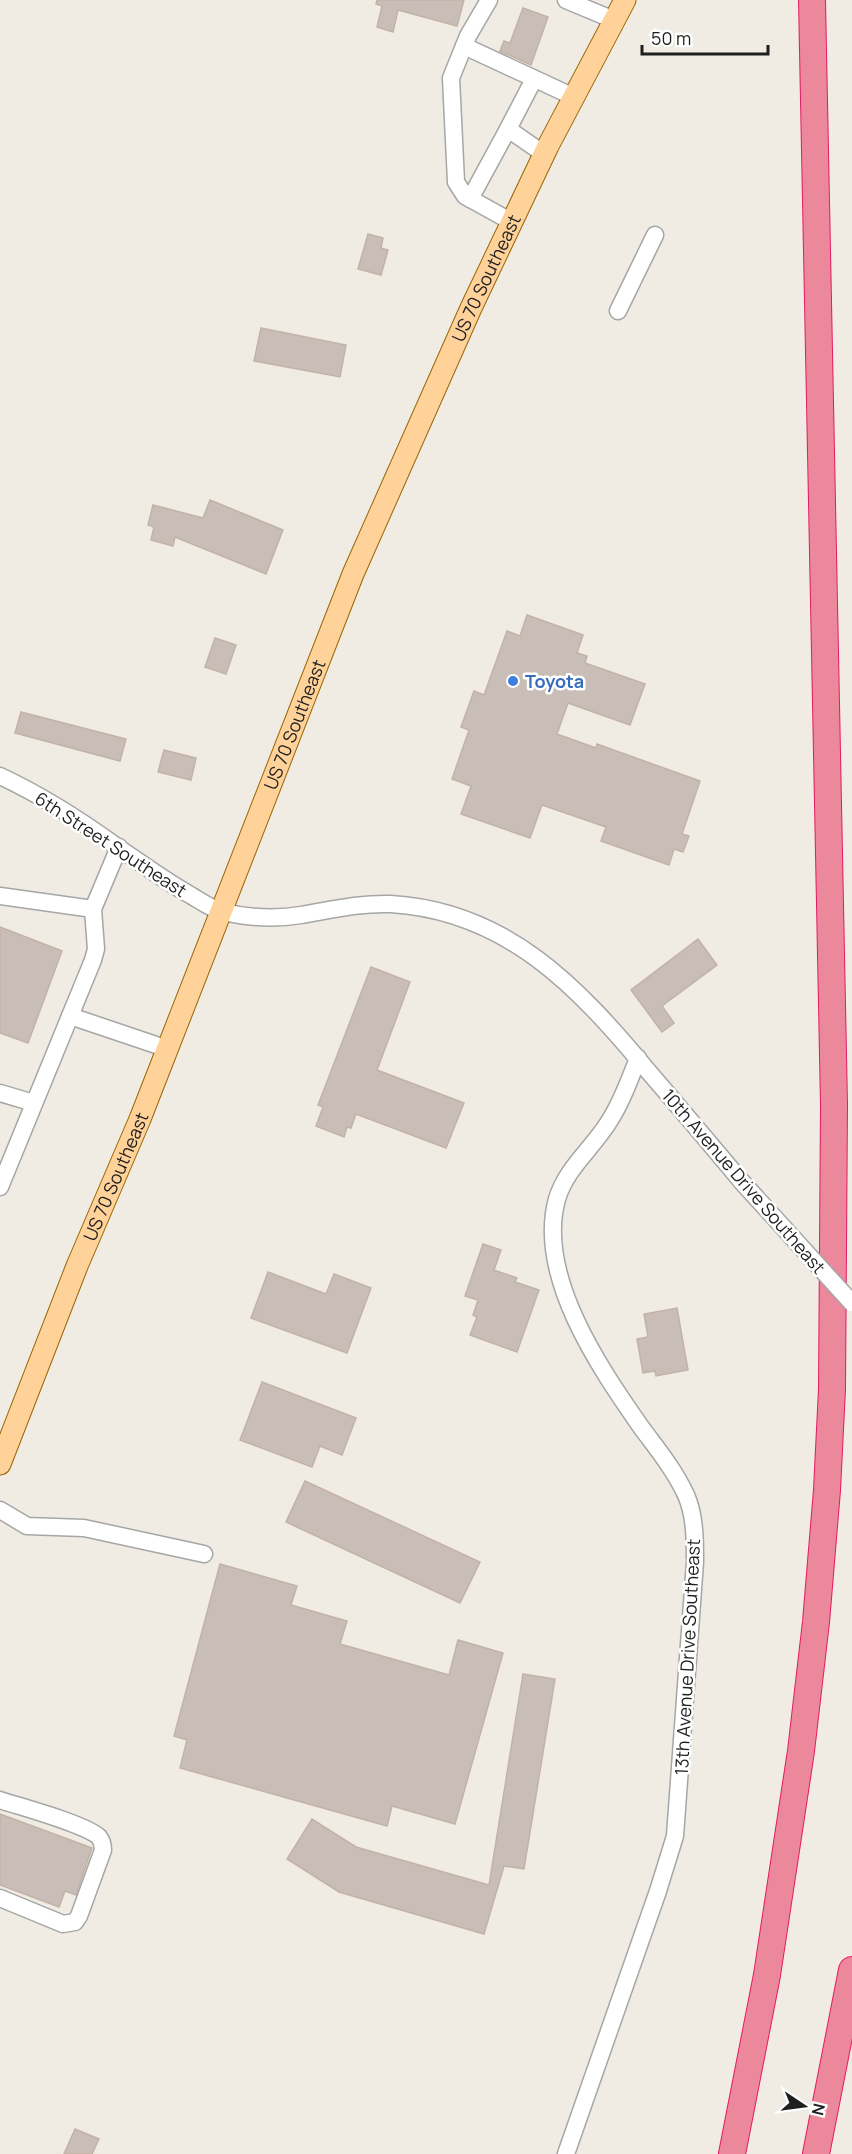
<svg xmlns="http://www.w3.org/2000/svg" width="852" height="2154" font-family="Manrope,sans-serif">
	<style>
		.building { fill: #c8beb7; stroke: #c3b2a6; stroke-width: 1.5 }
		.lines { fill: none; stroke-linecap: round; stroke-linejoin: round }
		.minor-casing { stroke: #a6a6a6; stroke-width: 19 }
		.major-casing { stroke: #996500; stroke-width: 23 }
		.highway-casing { stroke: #e41b62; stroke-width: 28 }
		.minor { stroke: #fff; stroke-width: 16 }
		.major { stroke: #ffd29a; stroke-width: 21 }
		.highway { stroke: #eb889c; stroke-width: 26 }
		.minor-bridge-casing { stroke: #a6a6a6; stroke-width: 19; stroke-linecap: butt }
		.minor-bridge { stroke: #fff; stroke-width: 16 }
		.shop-dot { fill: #3f7fe0; stroke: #fff; stroke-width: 2 }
		.labels { text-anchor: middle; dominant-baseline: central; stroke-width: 5; stroke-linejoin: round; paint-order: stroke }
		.street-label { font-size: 18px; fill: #1f1f1f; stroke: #fff }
		.shop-label { font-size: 18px; font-weight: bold; fill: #366cbe; stroke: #fff; text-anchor: start }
	</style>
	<rect width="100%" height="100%" fill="#f0ece4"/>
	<g class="building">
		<polygon points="377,0 464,0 457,26 398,10 393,32 377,27 382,6 376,4"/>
		<polygon points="523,8 548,17 531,65 500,51 504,41 510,43"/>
		<polygon points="368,234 383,238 381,248 388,250 381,275 358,269"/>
		<polygon points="261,328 346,345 340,377 254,361"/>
		<polygon points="210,500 283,530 266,574 175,537 173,546 151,540 154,527 148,525 153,505 203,518"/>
		<polygon points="527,615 583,635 577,653 587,656 585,663 645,684 630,725 568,703 557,734 596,748 597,744 700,781 682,834 689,836 683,852 674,849 669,865 601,841 606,827 542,805 530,838 461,814 471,786 452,779 469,730 461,727 474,691 484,695 507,631 520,636"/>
		<polygon points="215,638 236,645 226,674 205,667"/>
		<polygon points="21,712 126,739 120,761 15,733"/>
		<polygon points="164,750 196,758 191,780 158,772"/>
		<polygon points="0,927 62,951 28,1043 0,1033"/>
		<polygon points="698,939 717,965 662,1006 674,1023 662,1032 631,990"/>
		<polygon points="371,967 410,982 377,1070 464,1103 446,1148 356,1114 351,1128 347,1127 344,1137 316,1126 323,1107 318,1105"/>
		<polygon points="483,1244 501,1250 494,1270 517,1278 515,1282 539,1290 517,1352 470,1335 477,1317 473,1315 478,1300 465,1296"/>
		<polygon points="268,1272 326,1294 334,1274 371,1288 347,1353 251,1318"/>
		<polygon points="677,1308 688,1370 656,1376 655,1371 643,1373 637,1339 648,1337 644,1314"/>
		<polygon points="262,1382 356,1418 342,1455 320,1446 312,1467 240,1440"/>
		<polygon points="305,1481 480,1562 460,1603 286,1522"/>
		<polygon points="220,1564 297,1586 291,1605 347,1621 340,1644 449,1675 458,1640 503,1653 455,1824 392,1806 387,1826 180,1768 187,1740 174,1736"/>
		<polygon points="523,1674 555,1679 524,1869 504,1866 484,1934 339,1892 287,1859 312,1819 356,1847 489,1885"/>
		<polygon points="0,1814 92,1848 76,1895 65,1891 59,1907 0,1885"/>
		<polygon points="75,2129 99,2139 92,2154 64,2154"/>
	</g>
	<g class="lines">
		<defs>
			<g id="minor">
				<polyline points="489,0 468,36 451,78 456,182 465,196 512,222"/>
				<polyline points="566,0 614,20"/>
				<polyline points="464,46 574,97"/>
				<polyline points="534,79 508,129 544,154"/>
				<polyline points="470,199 508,129"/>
				<polyline points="618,311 655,235"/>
				<path d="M 0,776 C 41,795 80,820 116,846 C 141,863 165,881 192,896 C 202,902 213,910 224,912 C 248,918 277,919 301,915 C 331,910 359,903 391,904 C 507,911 578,987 648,1071 C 680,1108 711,1145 742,1182"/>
				<polyline points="0,896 93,909"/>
				<polyline points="70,1016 168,1049"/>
				<polyline points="0,1093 34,1103"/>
				<polyline points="0,1187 93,960 96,949 93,909 119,847"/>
				<polyline points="0,1510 27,1526 84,1528 204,1554"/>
				<path d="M 0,1800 C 21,1807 85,1824 99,1837 C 102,1841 103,1845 103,1850 L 79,1916 L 75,1922 L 63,1924 L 0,1898"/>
				<path d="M 566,2154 L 658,1891 L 675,1836 L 695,1562 C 695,1540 695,1515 686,1495 C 674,1469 657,1449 641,1427 C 599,1367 536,1275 557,1199 C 566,1168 594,1147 610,1120 C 622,1101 630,1079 638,1058"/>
			</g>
			<g id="major">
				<path id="s1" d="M 0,1464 L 77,1266 L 140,1119 L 353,574 L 471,308 L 548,146 L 625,0"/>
			</g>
			<g id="highway">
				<polyline points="732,2154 767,1975 801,1751 816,1622 827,1490 832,1389 834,1105 812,0"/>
				<polyline points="816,2154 852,1970"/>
			</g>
		</defs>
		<use href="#minor" class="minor-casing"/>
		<use href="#major" class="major-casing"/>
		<use href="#highway" class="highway-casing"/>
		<use href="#minor" class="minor"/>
		<use href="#major" class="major"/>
		<use href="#highway" class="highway"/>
		<defs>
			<polyline id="minor-bridge" points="742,1182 852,1303"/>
		</defs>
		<use href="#minor-bridge" class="minor-bridge-casing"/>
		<use href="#minor-bridge" class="minor-bridge"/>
	</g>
	<circle class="shop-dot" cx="513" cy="681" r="6"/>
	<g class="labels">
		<g class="street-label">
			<text stroke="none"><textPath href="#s1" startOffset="1282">US 70 Southeast</textPath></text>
			<text stroke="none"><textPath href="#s1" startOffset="796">US 70 Southeast</textPath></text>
			<text transform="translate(111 844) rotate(33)">6th Street Southeast</text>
			<text stroke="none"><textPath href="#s1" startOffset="310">US 70 Southeast</textPath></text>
			<text transform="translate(744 1181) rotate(49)">10th Avenue Drive Southeast</text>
			<text transform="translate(687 1657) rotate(-87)">13th Avenue Drive Southeast</text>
		</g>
		<g class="shop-label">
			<text x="525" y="681">Toyota</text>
		</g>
	</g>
	<g transform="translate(804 2106) rotate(103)" stroke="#ffffff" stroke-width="4.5" paint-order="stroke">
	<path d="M0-4.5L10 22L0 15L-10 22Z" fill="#1f1f1f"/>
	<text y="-9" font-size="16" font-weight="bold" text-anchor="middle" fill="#1f1f1f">N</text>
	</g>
	<path d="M642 45v9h126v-9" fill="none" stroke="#1f1f1f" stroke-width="3"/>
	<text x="651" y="45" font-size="18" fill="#1f1f1f" stroke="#ffffff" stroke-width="4.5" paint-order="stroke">50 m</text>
</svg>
